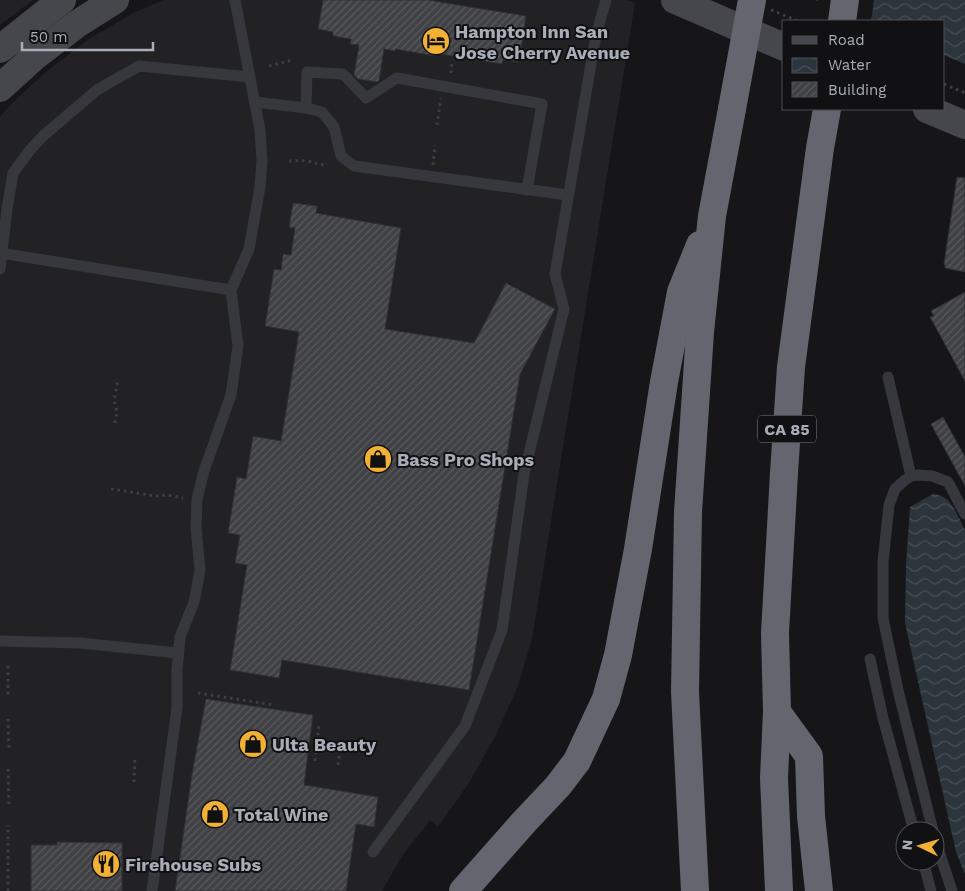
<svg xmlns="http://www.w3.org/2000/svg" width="965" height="891" font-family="'Work Sans',sans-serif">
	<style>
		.built { fill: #222225 }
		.water { fill: url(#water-waves) }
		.pier { fill: #161618 }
		.building { fill: url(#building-hatch); stroke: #303034 }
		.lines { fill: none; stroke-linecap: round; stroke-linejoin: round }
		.path { stroke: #3d3f44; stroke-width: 3; stroke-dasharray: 2.5 4; stroke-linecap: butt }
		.lane { stroke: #37383d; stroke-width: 11 }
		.secondary { stroke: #45474d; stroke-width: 28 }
		.highway { stroke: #63666e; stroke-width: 28 }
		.highway-bridge { stroke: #63666e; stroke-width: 28 }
		.labels { text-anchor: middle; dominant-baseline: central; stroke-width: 4; stroke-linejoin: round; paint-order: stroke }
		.shield { fill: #111113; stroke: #7b7e86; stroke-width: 1 }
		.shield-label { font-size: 16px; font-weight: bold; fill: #a8adb8 }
		.poi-label { font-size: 18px; font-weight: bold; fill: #a8adb8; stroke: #111113; text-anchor: start }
	</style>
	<defs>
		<pattern id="water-waves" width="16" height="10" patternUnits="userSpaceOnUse" patternTransform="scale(1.25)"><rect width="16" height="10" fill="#2c353c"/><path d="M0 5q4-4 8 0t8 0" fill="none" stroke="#485056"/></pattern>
		<pattern id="building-hatch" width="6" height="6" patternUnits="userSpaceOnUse" patternTransform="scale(1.25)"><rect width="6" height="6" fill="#404145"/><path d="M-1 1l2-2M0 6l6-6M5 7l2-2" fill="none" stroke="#595a5e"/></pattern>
	</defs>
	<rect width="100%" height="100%" fill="#161618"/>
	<g class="built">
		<polygon points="0,0 33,0 0,25"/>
		<polygon points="164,0 626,0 635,3 532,639 517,689 495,737 469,783 438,827 430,820 402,856 382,891 0,891 0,117 9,106 47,71 89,39 133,13"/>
	</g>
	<g class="water">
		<polygon points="815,0 965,0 965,64 944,55 944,21 865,21"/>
		<path d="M 933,494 C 952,495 957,516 965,530 L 965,874 L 956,852 L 905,623 L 906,565 L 910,507 Z"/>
	</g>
	<polygon class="pier" points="818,0 874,0 871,21 858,21 818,4"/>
	<g class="building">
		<polygon points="323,0 428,0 526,16 519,62 503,60 502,64 435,53 435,56 395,49 395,51 384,49 379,81 377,82 358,79 354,75 359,45 350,44 351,39 333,36 333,32 318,29"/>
		<polygon points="957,177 965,178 965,272 945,268 945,265 944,264"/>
		<polygon points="293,203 317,206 316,213 401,228 385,329 474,343 506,283 555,309 520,374 469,690 282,660 279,678 230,670 247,565 235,563 240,535 228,533 237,477 246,479 253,436 281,441 299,332 265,326 274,269 281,270 283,254 291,255 295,228 289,227"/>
		<polygon points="965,292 965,381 930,317 934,316 931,311"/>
		<polygon points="943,417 965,457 965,486 931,424"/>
		<polygon points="206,699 313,715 304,785 378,797 374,827 356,824 346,891 175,891 192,774"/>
		<polygon points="57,842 122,843 122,891 31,891 31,845 57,845"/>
	</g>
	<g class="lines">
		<g class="path">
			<polyline points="771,10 798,21"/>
			<polyline points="269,66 292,60"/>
			<polyline points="451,73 452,61"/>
			<polyline points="944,84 965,93"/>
			<polyline points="437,125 441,98"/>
			<path d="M 289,161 C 295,161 301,160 307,161 C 315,162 320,166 328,164"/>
			<polyline points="433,165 435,145"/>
			<polyline points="115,423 117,411 114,401 118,379"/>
			<polyline points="111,489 156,496 167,495 183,498"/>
			<polyline points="8,666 8,698"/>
			<polyline points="198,693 274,705"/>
			<polyline points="8,719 9,748"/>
			<polyline points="315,761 319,725"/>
			<polyline points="338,765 341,745"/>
			<polyline points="8,769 9,804"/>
			<polyline points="134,782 135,756"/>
			<polyline points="8,891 8,825"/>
		</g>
		<g class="lane">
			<polyline points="255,102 306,108 322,112 334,127 341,156 354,166 568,195"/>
			<polyline points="306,108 307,72 343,74 366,98 397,78 542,104 527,190"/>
			<polyline points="0,253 231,290"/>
			<polyline points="0,269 7,209 13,173 30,150 43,136 97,90 139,66 250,77"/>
			<polyline points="888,377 911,476"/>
			<polyline points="0,641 80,643 178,653"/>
			<polyline points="870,659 883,718 914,831"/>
			<polyline points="933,831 898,690 883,618 883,562 889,505 895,489 905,480 911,476 918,475 932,476 948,482 965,514"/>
			<polyline points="935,839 952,891"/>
			<polyline points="373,852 465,726 502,630 524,474 564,309 555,274 596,35 606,0"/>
			<polyline points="923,861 931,891"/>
			<polyline points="152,891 177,708 177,670 180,637 194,602 200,571 196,527 197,499 204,471 231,395 238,346 231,290 249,249 260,187 262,161 260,130 235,0"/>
		</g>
		<g class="secondary">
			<polyline points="675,0 784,47"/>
			<polyline points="0,49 62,0"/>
			<polyline points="0,88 34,57 77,24 115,0"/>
			<polyline points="927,109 965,125"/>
		</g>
		<g class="highway">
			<polyline points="842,21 845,0"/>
			<polyline points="777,712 809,756 811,816 819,891"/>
			<polyline points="463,891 524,822 558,786 577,761 606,699 618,655 638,549 664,382 681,292 700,245"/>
			<polyline points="695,891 685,692 688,512 700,332 712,216 732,109"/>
			<polyline points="779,891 774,778 777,712 775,633 784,473 791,367 820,148 827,109"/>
		</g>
		<polyline class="highway-bridge" points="732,109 752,0"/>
	</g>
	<defs>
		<symbol id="hotel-disc" viewBox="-11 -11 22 22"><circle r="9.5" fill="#f2b134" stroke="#111113"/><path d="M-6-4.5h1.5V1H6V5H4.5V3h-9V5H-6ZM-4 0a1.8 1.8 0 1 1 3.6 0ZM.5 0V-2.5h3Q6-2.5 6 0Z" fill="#111"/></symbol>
		<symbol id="shop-disc" viewBox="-11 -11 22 22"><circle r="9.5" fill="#f2b134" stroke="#111113"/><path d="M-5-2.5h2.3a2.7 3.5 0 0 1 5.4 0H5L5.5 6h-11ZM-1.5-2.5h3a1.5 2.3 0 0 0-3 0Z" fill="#111"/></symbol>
		<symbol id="restaurant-disc" viewBox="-11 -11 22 22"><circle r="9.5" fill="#f2b134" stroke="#111113"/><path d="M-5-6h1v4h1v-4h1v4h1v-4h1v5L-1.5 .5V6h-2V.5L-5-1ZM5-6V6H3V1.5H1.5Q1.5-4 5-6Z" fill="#111"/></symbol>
	</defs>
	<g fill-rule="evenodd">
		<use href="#hotel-disc" x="420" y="25" width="32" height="32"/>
		<use href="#shop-disc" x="362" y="443" width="32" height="32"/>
		<use href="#shop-disc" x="237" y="728" width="32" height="32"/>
		<use href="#shop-disc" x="199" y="798" width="32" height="32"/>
		<use href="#restaurant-disc" x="90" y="848" width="32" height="32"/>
	</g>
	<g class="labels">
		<rect class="shield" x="758" y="415.5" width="58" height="27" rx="4"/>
		<g class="shield-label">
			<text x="787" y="429">CA 85</text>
		</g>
		<g class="poi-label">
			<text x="455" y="31">Hampton Inn San<tspan x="455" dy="21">Jose Cherry Avenue</tspan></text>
			<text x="397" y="459">Bass Pro Shops</text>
			<text x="272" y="744">Ulta Beauty</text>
			<text x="234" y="814">Total Wine</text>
			<text x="125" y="864">Firehouse Subs</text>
		</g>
	</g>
	<rect x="782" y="20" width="162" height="90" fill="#111113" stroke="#4d4f55"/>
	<rect x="792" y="36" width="25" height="8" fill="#45474d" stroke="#4d4f55"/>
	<text x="828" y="45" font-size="15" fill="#a8adb8">Road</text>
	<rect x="792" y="58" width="25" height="15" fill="url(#water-waves)" stroke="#4d4f55"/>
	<text x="828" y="70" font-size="15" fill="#a8adb8">Water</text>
	<rect x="792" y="82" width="25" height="15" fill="url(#building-hatch)" stroke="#4d4f55"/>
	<text x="828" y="95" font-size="15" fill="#a8adb8">Building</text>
	<g transform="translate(920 846) rotate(275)"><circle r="24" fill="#111113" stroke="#4d4f55"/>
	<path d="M0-4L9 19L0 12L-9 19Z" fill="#f2b134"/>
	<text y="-8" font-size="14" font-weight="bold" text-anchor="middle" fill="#a8adb8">N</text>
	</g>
	<path d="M22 42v8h131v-8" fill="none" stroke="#a8adb8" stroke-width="2.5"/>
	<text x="30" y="42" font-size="15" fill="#a8adb8" stroke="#111113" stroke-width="4" paint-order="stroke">50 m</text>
</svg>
